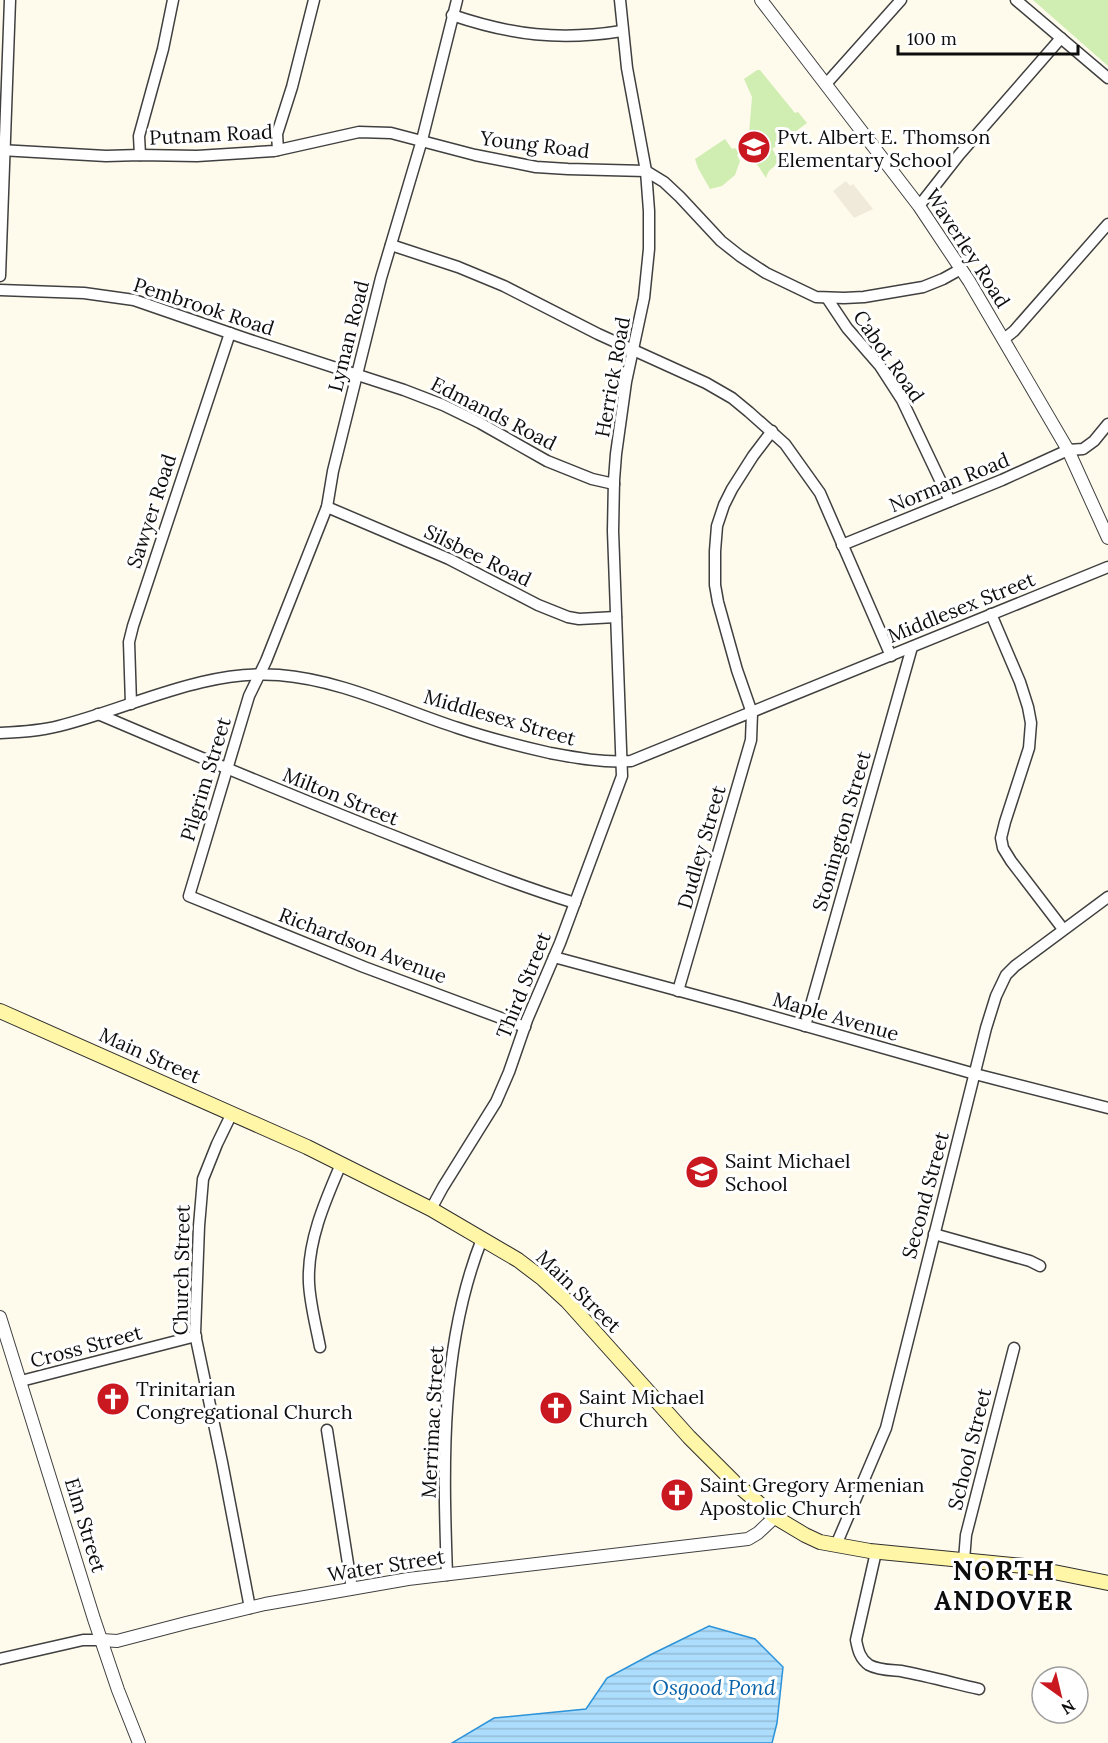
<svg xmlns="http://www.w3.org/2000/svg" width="1108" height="1743" font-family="Lora,serif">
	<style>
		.park { fill: #d0edb2 }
		.plaza { fill: #f0eadb }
		.water { fill: url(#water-rules); stroke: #2c93d9; stroke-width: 1.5 }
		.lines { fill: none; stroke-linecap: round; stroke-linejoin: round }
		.minor-casing { stroke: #404040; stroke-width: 13 }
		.tertiary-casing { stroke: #404040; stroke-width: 14 }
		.secondary-casing { stroke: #2f2f2f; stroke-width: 16 }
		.minor { stroke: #fff; stroke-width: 10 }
		.tertiary { stroke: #fff; stroke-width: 12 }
		.secondary { stroke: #fff6a7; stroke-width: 14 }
		.labels { text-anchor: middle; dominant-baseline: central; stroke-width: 6; stroke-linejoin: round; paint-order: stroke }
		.street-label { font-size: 20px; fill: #0d0d0d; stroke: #fff }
		.poi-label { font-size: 20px; fill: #0d0d0d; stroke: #fff; text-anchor: start }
		.water-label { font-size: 21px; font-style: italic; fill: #0b63a9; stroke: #fff }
		.district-label { font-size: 26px; font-weight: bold; letter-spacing: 1.5px; fill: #0d0d0d; stroke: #fff }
	</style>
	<defs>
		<pattern id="water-rules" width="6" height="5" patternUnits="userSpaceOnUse" patternTransform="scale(1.5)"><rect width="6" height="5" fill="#acddfc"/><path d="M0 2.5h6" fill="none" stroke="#93bcd7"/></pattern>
	</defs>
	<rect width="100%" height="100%" fill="#fffbec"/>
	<g class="park">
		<polygon points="1033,0 1108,0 1108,66"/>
		<path d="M 757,70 L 760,70 L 795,113 L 798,112 L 807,123 L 772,149 L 782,164 C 774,165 768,170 766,178 L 749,152 L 748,146 L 752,97 L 744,79 Z"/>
		<polygon points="725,139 732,149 735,148 739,153 737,155 740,161 735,175 722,186 710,189 698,168 695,159"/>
	</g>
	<polygon class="plaza" points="846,181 850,186 853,184 873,209 854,218 833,191"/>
	<polygon class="water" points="709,1626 755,1639 783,1667 777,1723 772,1743 452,1743 494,1718 586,1709 607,1678 652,1654"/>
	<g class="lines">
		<defs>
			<g id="minor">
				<polyline points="457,0 422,140 381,278 333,471 327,507 266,661 249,696 189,896 364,967 525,1027"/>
				<polyline points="1016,0 1108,78"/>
				<path d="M 452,15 C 511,35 560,41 622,31"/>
				<polyline points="826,84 901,0"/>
				<polyline points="0,150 106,156 140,155 197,156 274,151 359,132 391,133 475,155 536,167 568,169 646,171 664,182 680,197 721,241 740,256 766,273 816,297 844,298 864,297 923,287 943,279 961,269"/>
				<polyline points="278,150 277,134 292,87 314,0"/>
				<polyline points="140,155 139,136 163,49 173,0"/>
				<polyline points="919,206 959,155 1061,38"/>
				<polyline points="391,245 458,267 504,286 598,334 706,383 732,398 749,412 785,444 820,493 891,656"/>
				<polyline points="0,276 10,0"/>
				<polyline points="0,290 84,293 134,300 244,338 404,390 443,405 480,423 547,461 592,479 614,484"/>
				<polyline points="827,298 847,328 880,366 902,400 950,501"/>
				<polyline points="1004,339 1014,331 1108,224"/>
				<polyline points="327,507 449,559 538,605 568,617 579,619 616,617"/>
				<polyline points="842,545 1002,480 1068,450 1083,449 1094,441 1108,424"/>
				<polyline points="991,614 1020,682 1028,707 1031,723 1029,748 1005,822 1001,838 1003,848 1011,861 1063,929"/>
				<polyline points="131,704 129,642 133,626 230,333"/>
				<path d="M 98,714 C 187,752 276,789 366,825 C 435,852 504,881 575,903"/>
				<path d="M 0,733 C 20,732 40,731 59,726 C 131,708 203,669 279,675 C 342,680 399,709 458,728 C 488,738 519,746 550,753 C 577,758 604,763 631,761 L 1108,567"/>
				<polyline points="554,957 739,1007 975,1074 1108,1108"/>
				<polyline points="678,991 751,740 752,713 737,670 718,602 715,585 715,551 717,526 724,505 732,489 753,456 772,431"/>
				<polyline points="805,1026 912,647"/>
				<polyline points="232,1113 217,1144 203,1179 199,1226 195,1334 222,1462 250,1608"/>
				<polyline points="431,1209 443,1187 496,1102 509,1072 527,1020 560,943 622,776 613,531 614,480 616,454 626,382 644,298 649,249 649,211 646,171 627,68 620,0"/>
				<polyline points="934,1234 1030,1261 1040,1266"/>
				<path d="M 320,1347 C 316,1326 310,1304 309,1283 C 307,1242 325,1201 341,1164"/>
				<polyline points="21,1381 196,1336"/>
				<polyline points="327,1430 352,1589"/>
				<polyline points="836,1545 886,1428 986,1028 996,996 1006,975 1015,966 1108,897"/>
				<path d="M 876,1552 L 856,1640 C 858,1650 860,1659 869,1665 C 878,1670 890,1670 901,1671 C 927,1676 953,1683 979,1689"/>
				<polyline points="964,1560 966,1535 1014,1348"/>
				<path d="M 447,1575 C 443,1463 440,1345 482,1239"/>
				<polyline points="0,1659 83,1640 102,1640"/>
			</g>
			<g id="tertiary">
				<polyline points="761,0 919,206 969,281 1068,450 1108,538"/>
				<polyline points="0,1317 94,1619 118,1690 139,1743"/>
				<polyline points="102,1640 117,1641 186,1623 265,1604 408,1579 748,1539 758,1533 775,1517"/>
			</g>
			<polyline id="secondary" points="0,1011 307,1147 431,1209 518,1260 543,1279 567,1301 689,1437 734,1482 775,1517 805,1535 820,1542 870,1551 1024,1566 1108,1583"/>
		</defs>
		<use href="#minor" class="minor-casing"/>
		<use href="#tertiary" class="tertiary-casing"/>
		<use href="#secondary" class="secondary-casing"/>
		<use href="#minor" class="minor"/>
		<use href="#tertiary" class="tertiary"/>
		<use href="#secondary" class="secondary"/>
	</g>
	<defs>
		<symbol id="school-disc" viewBox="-11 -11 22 22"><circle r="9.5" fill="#c9181f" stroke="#fff"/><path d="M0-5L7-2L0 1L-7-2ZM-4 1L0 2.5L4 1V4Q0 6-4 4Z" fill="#fff"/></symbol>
		<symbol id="church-disc" viewBox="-11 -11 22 22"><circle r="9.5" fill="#c9181f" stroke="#fff"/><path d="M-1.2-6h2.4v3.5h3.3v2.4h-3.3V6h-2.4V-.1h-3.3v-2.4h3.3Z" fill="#fff"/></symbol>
	</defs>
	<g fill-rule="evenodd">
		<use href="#school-disc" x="735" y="128" width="38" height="38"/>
		<use href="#school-disc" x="683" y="1153" width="38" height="38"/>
		<use href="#church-disc" x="94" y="1380" width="38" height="38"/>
		<use href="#church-disc" x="537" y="1389" width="38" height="38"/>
		<use href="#church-disc" x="658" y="1476" width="38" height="38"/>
	</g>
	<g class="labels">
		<g class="street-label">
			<text transform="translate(211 134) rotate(-3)">Putnam Road</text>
			<text transform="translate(535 144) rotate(7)">Young Road</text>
			<text transform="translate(968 248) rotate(57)">Waverley Road</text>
			<text transform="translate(204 306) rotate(18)">Pembrook Road</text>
			<text transform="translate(348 336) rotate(-76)">Lyman Road</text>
			<text transform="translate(889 356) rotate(55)">Cabot Road</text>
			<text transform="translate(612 377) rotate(-80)">Herrick Road</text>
			<text transform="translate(494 413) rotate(27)">Edmands Road</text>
			<text transform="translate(949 482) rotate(-22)">Norman Road</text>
			<text transform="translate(151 511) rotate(-72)">Sawyer Road</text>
			<text transform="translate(478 555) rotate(26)">Silsbee Road</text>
			<text transform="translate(961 607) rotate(-22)">Middlesex Street</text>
			<text transform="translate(500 717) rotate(16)">Middlesex Street</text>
			<text transform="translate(205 779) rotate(-73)">Pilgrim Street</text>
			<text transform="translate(341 796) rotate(22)">Milton Street</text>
			<text transform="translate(841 831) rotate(-74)">Stonington Street</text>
			<text transform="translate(701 847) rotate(-74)">Dudley Street</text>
			<text transform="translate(363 945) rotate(21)">Richardson Avenue</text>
			<text transform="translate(523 985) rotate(-68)">Third Street</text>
			<text transform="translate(836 1016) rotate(16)">Maple Avenue</text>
			<text transform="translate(150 1055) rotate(24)">Main Street</text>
			<text transform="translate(925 1195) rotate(-75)">Second Street</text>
			<text transform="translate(181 1270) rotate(-89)">Church Street</text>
			<text transform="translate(579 1291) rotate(44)">Main Street</text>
			<text transform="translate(86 1346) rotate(-15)">Cross Street</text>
			<text transform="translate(432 1422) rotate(-87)">Merrimac Street</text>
			<text transform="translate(969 1449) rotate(-76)">School Street</text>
			<text transform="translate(86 1525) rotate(73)">Elm Street</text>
			<text transform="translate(386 1565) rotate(-9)">Water Street</text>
		</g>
		<g class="poi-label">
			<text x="777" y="136">Pvt. Albert E. Thomson<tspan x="777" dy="23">Elementary School</tspan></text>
			<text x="725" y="1160">Saint Michael<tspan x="725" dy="23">School</tspan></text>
			<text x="136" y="1388">Trinitarian<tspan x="136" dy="23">Congregational Church</tspan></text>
			<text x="579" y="1396">Saint Michael<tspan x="579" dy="23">Church</tspan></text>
			<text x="700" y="1484">Saint Gregory Armenian<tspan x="700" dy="23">Apostolic Church</tspan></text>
		</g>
		<g class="water-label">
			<text x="714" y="1687">Osgood Pond</text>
		</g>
		<g class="district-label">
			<text x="1004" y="1570">NORTH<tspan x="1004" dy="30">ANDOVER</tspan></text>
		</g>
	</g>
	<g transform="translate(1060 1695) rotate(146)"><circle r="28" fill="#ffffff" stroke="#9e9e9e" stroke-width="1.5"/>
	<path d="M0-4.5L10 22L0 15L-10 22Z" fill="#c9181f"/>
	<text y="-9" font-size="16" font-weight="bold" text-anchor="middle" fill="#0d0d0d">N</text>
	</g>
	<path d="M898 45v9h180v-9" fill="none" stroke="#0d0d0d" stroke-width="3"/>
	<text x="907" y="45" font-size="18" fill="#0d0d0d" stroke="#ffffff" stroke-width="4.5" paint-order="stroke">100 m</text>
</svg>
